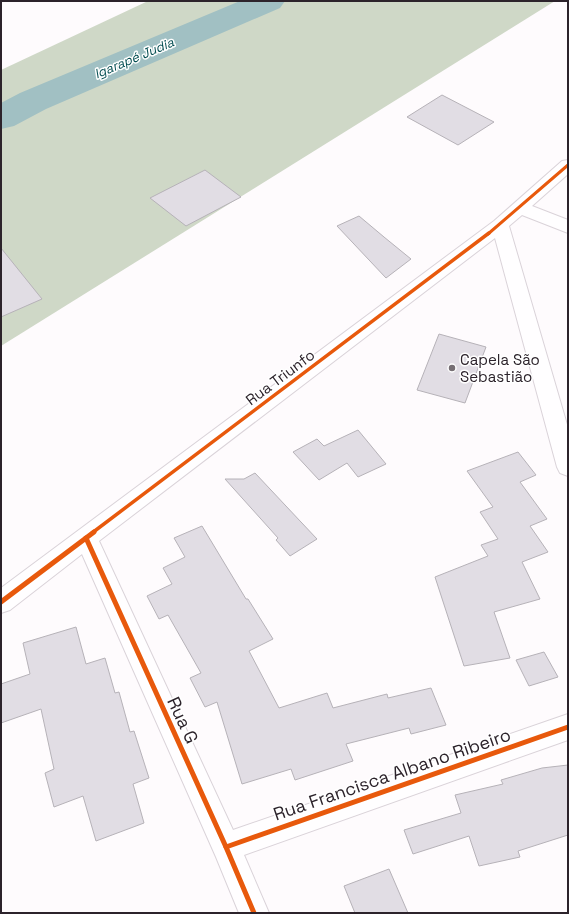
<svg xmlns="http://www.w3.org/2000/svg" width="569" height="914" font-family="'Space Grotesk',sans-serif">
	<style>
		.forest { fill: #cfd8c7 }
		.lines { fill: none; stroke-linecap: round; stroke-linejoin: round }
		.river { fill: #a1c0c3; fill-rule: evenodd }
		.building { fill: #e1dde4; stroke: #b6b2b8 }
		.minor-casing { stroke: #dad3d9; stroke-width: 2 }
		.minor { fill: #fffeff; fill-rule: evenodd }
		.cycleway-far2-casing { stroke: #fff; stroke-width: 5 }
		.cycleway-far1-casing { stroke: #fff; stroke-width: 6 }
		.cycleway-casing { stroke: #fff; stroke-width: 8 }
		.cycleway-far2 { stroke: #e8590c; stroke-width: 3 }
		.cycleway-far1 { stroke: #e8590c; stroke-width: 3.5 }
		.cycleway { stroke: #e8590c; stroke-width: 5 }
		.poi-dot { fill: #766f74; stroke: #fff; stroke-width: 1.5 }
		.labels { text-anchor: middle; dominant-baseline: central; stroke-width: 3; stroke-linejoin: round; paint-order: stroke }
		.far-water-label { font-size: 13px; font-style: italic; fill: #024c50; stroke: #fff }
		.poi-label { font-size: 15px; fill: #2c232b; stroke: #fff; text-anchor: start }
		.street-label { font-size: 15px; fill: #2c232b; stroke: #fff }
		.near-street-label { font-size: 18px; fill: #2c232b; stroke: #fff }
	</style>
	<rect width="100%" height="100%" fill="#fefbfd"/>
	<polygon class="forest" points="148,1 555,1 1,346 1,70"/>
	<g class="lines">
		<polygon class="river" points="240,1 285,1 280,8 46,109 14,126 1,129 1,103 20,93"/>
	</g>
	<g class="building">
		<polygon points="442,95 494,122 458,145 407,117"/>
		<polygon points="205,170 241,197 186,226 150,198"/>
		<polygon points="359,216 384,237 411,259 386,278 337,226"/>
		<polygon points="1,248 42,299 1,317"/>
		<polygon points="439,334 486,347 465,403 417,390"/>
		<polygon points="358,430 386,464 358,477 347,463 319,480 293,452 317,439 324,446"/>
		<polygon points="518,452 536,475 520,482 547,519 530,526 548,552 522,562 540,599 494,612 510,658 464,666 435,577 488,556 481,545 498,539 480,512 493,507 467,471"/>
		<polygon points="255,473 301,522 317,539 290,556 276,540 278,538 225,479 244,479"/>
		<polygon points="202,526 246,599 248,599 273,639 249,651 279,708 327,693 333,708 387,694 388,698 431,688 446,725 411,734 409,728 346,744 353,761 295,780 291,769 242,784 217,702 205,707 190,678 201,673 168,615 159,619 147,596 172,584 163,568 185,557 174,538"/>
		<polygon points="76,627 86,664 105,658 115,693 119,692 130,732 134,731 149,778 133,784 144,823 96,841 83,796 54,807 45,773 54,769 41,709 1,723 1,684 30,674 23,643"/>
		<polygon points="544,652 558,677 529,686 516,660"/>
		<polygon points="568,765 568,835 518,851 520,857 479,866 469,836 413,854 404,830 461,813 455,795 503,784 501,780 542,768"/>
		<polygon points="389,869 408,913 355,913 344,886"/>
	</g>
	<g class="lines">
		<defs>
			<polygon id="minor" points="568,160 568,174 532,206 568,220 568,233 522,215 509,226 568,428 568,476 560,473 557,467 495,238 99,541 233,830 568,714 568,740 244,855 269,913 239,913 216,857 82,554 10,610 1,613 1,588 494,221 562,161"/>
		</defs>
		<use href="#minor" class="minor-casing"/>
		<use href="#minor" class="minor"/>
		<defs>
			<polyline id="cycleway-far2" points="488,234 568,165"/>
			<polyline id="cycleway-far1" points="92,533 489,233"/>
			<g id="cycleway">
				<polyline points="86,538 226,847 254,913"/>
				<polyline points="1,602 94,532"/>
				<polyline points="226,847 568,727"/>
			</g>
		</defs>
		<use href="#cycleway-far2" class="cycleway-far2-casing"/>
		<use href="#cycleway-far1" class="cycleway-far1-casing"/>
		<use href="#cycleway" class="cycleway-casing"/>
		<use href="#cycleway-far2" class="cycleway-far2"/>
		<use href="#cycleway-far1" class="cycleway-far1"/>
		<use href="#cycleway" class="cycleway"/>
	</g>
	<circle class="poi-dot" cx="452" cy="368" r="4"/>
	<g class="labels">
		<g class="far-water-label">
			<text transform="translate(134 58) rotate(-23)">Igarapé Judia</text>
		</g>
		<g class="poi-label">
			<text x="460" y="359">Capela São<tspan x="460" dy="17">Sebastião</tspan></text>
		</g>
		<g class="street-label">
			<text transform="translate(280 377) rotate(-37)">Rua Triunfo</text>
		</g>
		<g class="near-street-label">
			<text transform="translate(183 720) rotate(65)">Rua G</text>
			<text transform="translate(392 774) rotate(-19)">Rua Francisca Albano Ribeiro</text>
		</g>
	</g>
	<rect width="569" height="914" fill="none" stroke="#2c232b" stroke-width="4"/>
</svg>
